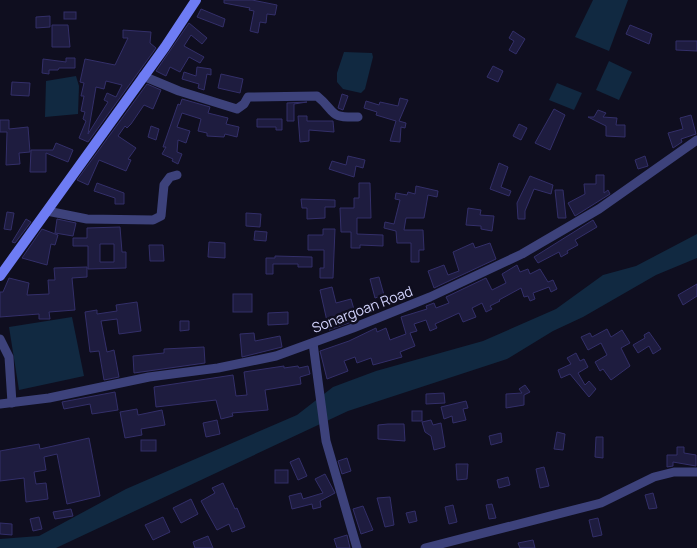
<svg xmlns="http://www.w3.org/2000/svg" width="697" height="548" font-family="Manrope,sans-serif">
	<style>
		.water { fill: #112941 }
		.building { fill: #1e1c3f; stroke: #332f69; fill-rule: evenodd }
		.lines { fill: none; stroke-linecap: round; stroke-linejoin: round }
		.minor { stroke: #3d427b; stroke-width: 9 }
		.secondary { stroke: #6e7cf4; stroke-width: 10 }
		.labels { text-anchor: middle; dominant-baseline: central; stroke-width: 5; stroke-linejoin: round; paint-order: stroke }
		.street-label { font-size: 14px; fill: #d0d1fb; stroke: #0f0e1f }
	</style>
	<rect width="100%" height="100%" fill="#0f0e1f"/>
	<g class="water">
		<polygon points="593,0 628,0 609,51 575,37"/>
		<polygon points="344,52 372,53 373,57 365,89 361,93 343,89 337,82 337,73"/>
		<polygon points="609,61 632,72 619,100 596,90"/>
		<polygon points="76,76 79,86 78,114 45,117 46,81"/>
		<polygon points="557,83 582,93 574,110 549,100"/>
		<polygon points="697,234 697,258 656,275 583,317 553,331 507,359 348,411 56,548 0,548 0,539 39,536 126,489 297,415 333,387 376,371 483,341 556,309 603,275 636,266"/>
		<polygon points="72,317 84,376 19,390 9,327"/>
	</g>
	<g class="building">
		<polygon points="224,0 252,0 277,5 275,15 267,14 266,23 260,22 258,33 250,31 254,11 249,10 250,8 224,3"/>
		<polygon points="201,9 225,19 223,27 197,17"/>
		<rect x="64" y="12" width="12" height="7"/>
		<polygon points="50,16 50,27 36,28 36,17"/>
		<polygon points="189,23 207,38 202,44 191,35 184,46 204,57 200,63 189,57 180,72 170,67 166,76 156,71"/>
		<polygon points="52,25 68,25 70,47 52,47"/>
		<polygon points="630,25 652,34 649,44 626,34"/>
		<path d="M 123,30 L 151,32 L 150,43 L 156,48 L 88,142 L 79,138 L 86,121 L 83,119 L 85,112 L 81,111 L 84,96 L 81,96 L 84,83 L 80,82 L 85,59 L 115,65 L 128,38 L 123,38 ZM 106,81 L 122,85 L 116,97 L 107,93 L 104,100 L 108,102 L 88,134 L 96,87 L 104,89 Z"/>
		<polygon points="513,31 525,39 516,54 509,50 514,41 509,38"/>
		<polygon points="676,41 697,41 697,51 676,50"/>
		<polygon points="66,58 75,58 75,68 59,68 58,70 49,70 49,74 42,73 43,59 66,62"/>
		<polygon points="493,66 503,71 498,82 487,77"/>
		<polygon points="197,67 211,69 211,75 207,74 204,90 198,88 199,84 182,79 184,72 196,76"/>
		<polygon points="221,74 243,79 240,93 218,88"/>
		<polygon points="12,82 30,83 29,96 11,95"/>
		<polygon points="147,84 161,90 153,109 144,105 131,124 127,128 125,126 118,136 136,148 128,159 131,160 126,171 99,160 88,185 77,180"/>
		<polygon points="342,94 348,96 343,110 338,108"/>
		<polygon points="400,98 408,100 399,121 406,123 405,128 401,127 400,142 390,141 396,121 376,115 377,112 364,108 366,101 379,105 380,102 398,106"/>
		<polygon points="182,99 210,107 208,113 228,118 226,124 239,127 237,137 225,134 224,137 207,136 207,133 198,131 201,119 182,113 177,127 190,131 186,143 178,140 177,152 182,154 178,164 172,161 173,159 162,154 166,147 163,147 178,104 180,105"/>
		<polygon points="307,102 294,104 294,121 287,121 287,103"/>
		<polygon points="554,109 565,115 550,150 535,143"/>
		<polygon points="598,110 606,113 603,117 617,118 616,125 625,125 625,137 606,136 606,126 588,117 594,117"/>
		<polygon points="691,115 696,134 681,139 682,142 673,148 668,133 683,129 680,118"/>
		<polygon points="298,116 307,116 307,121 333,121 334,132 309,130 309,141 300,142"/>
		<polygon points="257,119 282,119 282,130 276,130 276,127 257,127"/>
		<polygon points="0,120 9,120 9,129 28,127 30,152 19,153 20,164 6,165 7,132 0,132"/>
		<polygon points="519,124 527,128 521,140 513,136"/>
		<polygon points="151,126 159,129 156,140 148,137"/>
		<polygon points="56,143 73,150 68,162 46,153 46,172 30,172 31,150 53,150"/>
		<polygon points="348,156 365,160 363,168 356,166 354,177 329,169 332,161 346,165"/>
		<polygon points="645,156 648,166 638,169 635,160"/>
		<polygon points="499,163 508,167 501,187 511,191 509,196 490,189"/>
		<polygon points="596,175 604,175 604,193 608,190 610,194 575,216 568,203 585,194 584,184 596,184"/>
		<polygon points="530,176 553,185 551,194 534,189 525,211 525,219 518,219 517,203"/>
		<polygon points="97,183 124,193 124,204 115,204 115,198 94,191"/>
		<polygon points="359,183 370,183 371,218 357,218 357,234 383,235 383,246 360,245 360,248 351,248 351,232 341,232 340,208 354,208 354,198 359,198"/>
		<polygon points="416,186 438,191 437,197 428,195 424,218 406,218 404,230 423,230 424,250 419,250 419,262 411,262 411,243 397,243 396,231 384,228 385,222 394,224 400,200 395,199 396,193 407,195 408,192 415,194"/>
		<polygon points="555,190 563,190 566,218 558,218"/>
		<polygon points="301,199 335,200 335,207 325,207 325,218 307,219 307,208 302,208"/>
		<polygon points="468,208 481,210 480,215 494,216 492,231 481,229 481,226 466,225"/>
		<polygon points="7,212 14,213 11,230 4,229"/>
		<polygon points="246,213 261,214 260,227 246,226"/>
		<polygon points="26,219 31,222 15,243 12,242"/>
		<polygon points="57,219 76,223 73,236 55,233"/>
		<polygon points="593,220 597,227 575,240 578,245 567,251 568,253 561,257 559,252 538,263 534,257"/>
		<path d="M 120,227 L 122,252 L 126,252 L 126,268 L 88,269 L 88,246 L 73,246 L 73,238 L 87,238 L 87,228 ZM 100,244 L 114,244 L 114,262 L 100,262 Z"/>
		<polygon points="42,229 58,235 55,245 51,244 47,265 22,258"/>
		<polygon points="323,229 335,229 333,278 320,278 320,268 324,268 324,250 308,250 308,235 323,235"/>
		<polygon points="255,231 267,232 266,241 254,240"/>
		<polygon points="209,242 225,243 225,258 208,257"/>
		<polygon points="473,243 475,248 490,243 496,259 434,288 428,271 444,265 448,275 459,271 453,252"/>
		<polygon points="149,245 163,245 164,261 150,261"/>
		<polygon points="275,256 312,257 312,267 298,267 298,264 273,264 273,274 266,274 266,258 275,258"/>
		<polygon points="517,265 520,272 528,269 530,274 540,269 548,282 553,280 557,289 551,292 549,287 533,293 535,299 530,301 528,296 524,297 521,288 499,300 500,301 490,306 492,309 486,312 482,303 472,308 476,317 463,322 459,313 435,324 437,328 430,331 426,320 414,324 417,331 410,333 415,346 400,352 402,357 373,365 371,358 357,363 355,357 344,361 348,371 327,379 320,351 349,341 376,328 377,332 386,328 390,340 406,334 401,317 427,309 426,306 434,303 436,308 449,303 446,297 486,278 492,290 506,283 502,274"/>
		<polygon points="87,267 87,277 72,278 75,310 49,312 50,319 39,319 39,314 0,317 0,292 3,292 9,278 29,283 27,295 49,294 48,280 55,280 54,268"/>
		<polygon points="379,277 384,295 375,298 370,279"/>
		<polygon points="697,284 697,296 683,305 678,295"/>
		<polygon points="332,287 336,303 351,299 357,320 329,330 320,290"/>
		<rect x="233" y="294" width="19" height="18"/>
		<polygon points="137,302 141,331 119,334 117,319 101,321 107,352 114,350 119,377 104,380 99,351 90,352 85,312 97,310 97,314 117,311 116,305"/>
		<polygon points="288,312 288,324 268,325 268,313"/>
		<polygon points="180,321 189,321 189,330 180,331"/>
		<polygon points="607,329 611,337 622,330 630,343 621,348 630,366 611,380 603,369 600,371 595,362 607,355 601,343 588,350 581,337 590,333 592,337"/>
		<polygon points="649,332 661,349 653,354 649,346 638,353 633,345 645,338 644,335"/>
		<polygon points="254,333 255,341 280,336 282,347 242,357 240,334"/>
		<polygon points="204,347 205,363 134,373 133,356 164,353 164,349"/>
		<polygon points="576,353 580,361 584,359 588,367 578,373 585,385 589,381 596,389 589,397 570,374 561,378 558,370 571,364 567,358"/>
		<polygon points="284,366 284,368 298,366 299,368 308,366 310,374 300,377 301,384 265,390 268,410 232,413 233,416 221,419 216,400 156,407 154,387 233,375 236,396 247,395 244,372"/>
		<polygon points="525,385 530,392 524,395 524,405 506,408 506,394 522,393 519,389"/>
		<polygon points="115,392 118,410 92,414 90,404 64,409 62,402"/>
		<polygon points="444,393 445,403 426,404 426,394"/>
		<polygon points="466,401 468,408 463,409 466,420 453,423 452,416 444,419 441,407"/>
		<polygon points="137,409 138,415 162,410 165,425 141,429 142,435 125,438 120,412"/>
		<rect x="412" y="411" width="10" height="10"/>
		<polygon points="217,420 220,434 206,437 203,423"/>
		<polygon points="431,420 433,425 441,423 445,447 434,450 431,436 425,432 422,422"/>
		<polygon points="388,424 404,424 405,441 378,439 378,425"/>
		<polygon points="557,432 565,434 563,450 554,449"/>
		<polygon points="501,433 502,442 491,445 489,436"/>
		<polygon points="596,437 603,437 603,458 595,457"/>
		<polygon points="89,438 100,496 67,504 57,454 44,457 46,470 34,472 36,484 46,483 48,499 26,502 24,478 0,481 0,451 39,444 40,449"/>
		<rect x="141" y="440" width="15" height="11"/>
		<polygon points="677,447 684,447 684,453 696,455 696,466 673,462 673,466 667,467 667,455 677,455"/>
		<polygon points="299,458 307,476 298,480 290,462"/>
		<polygon points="347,458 351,471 342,474 338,461"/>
		<polygon points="456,464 468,464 467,479 457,480"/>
		<polygon points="544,467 549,486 540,488 536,469"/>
		<rect x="275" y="470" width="13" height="13"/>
		<polygon points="325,474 335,493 320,501 321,507 313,509 312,504 292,509 289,496 301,493 303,499 323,493 315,479"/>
		<polygon points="508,477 510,485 499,488 497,480"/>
		<polygon points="223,483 235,509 237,508 245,527 232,532 229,524 217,530 201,501 215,493 212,488"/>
		<polygon points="653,493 657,508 649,509 645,495"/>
		<polygon points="390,497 394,525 385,527 377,498"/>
		<polygon points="191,499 198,514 181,523 173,508"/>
		<polygon points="492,504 496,518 489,519 486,505"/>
		<polygon points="453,505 457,522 449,524 445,507"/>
		<polygon points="363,506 373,530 361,534 353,509"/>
		<polygon points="71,509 73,516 55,519 53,512"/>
		<polygon points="415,511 417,521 409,523 406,513"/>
		<polygon points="39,517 42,529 33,531 30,519"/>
		<polygon points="163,517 170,532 153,540 145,525"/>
		<polygon points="598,518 602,535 593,537 589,520"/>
		<polygon points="0,523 12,524 12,535 0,534"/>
		<polygon points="347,535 350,548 337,548 334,539"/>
		<polygon points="208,536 213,548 195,548 193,542"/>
		<polygon points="533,540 535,548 520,548 518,543"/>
	</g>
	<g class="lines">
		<g class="minor">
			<path d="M 143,76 L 179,91 L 237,109 L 244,104 L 248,97 L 317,96 C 337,112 327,118 358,117"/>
			<polyline points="47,211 87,219 153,220 161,216 164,185 170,177 177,175"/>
			<polyline points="0,339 9,357 12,403"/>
			<polyline points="313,343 326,441 357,548"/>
			<polyline points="0,404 49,398 149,377 218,368 276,356 353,328 430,297 522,254 599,209 697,140"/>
			<polyline points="425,548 601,503 654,477 674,472 697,472"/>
		</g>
		<polyline class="secondary" points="0,276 165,47 196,0"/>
	</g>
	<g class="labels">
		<g class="street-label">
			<text transform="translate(362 309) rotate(-21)">Sonargoan Road</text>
		</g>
	</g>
</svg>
